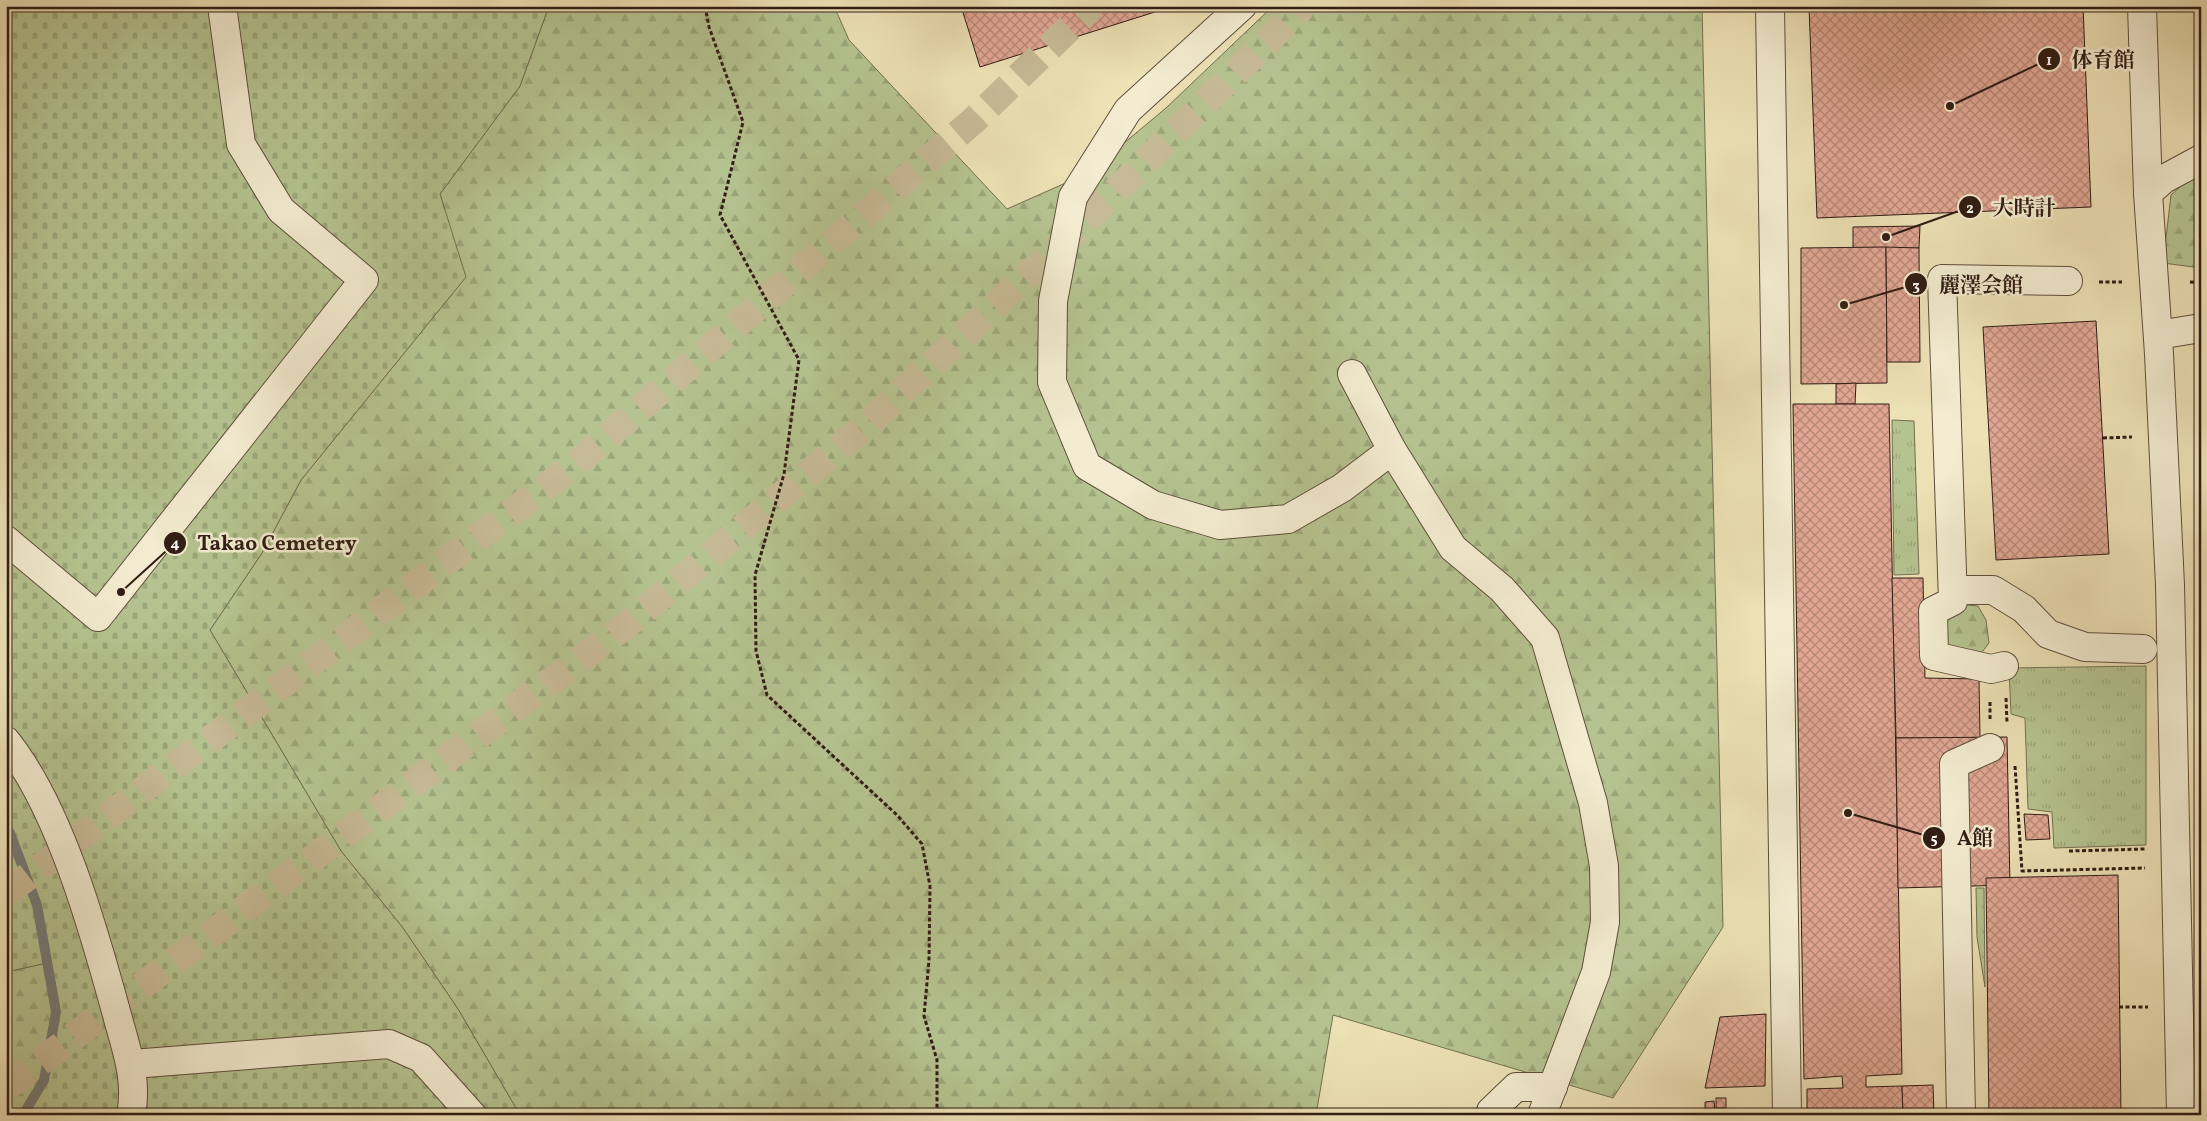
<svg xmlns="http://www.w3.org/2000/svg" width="2207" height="1121" font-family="Vollkorn,'Noto Serif JP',serif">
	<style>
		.grass { fill: url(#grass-tufts); stroke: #737052 }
		.forest { fill: url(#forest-firs); stroke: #737052 }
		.cemetery { fill: url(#cemetery-stones); stroke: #737052 }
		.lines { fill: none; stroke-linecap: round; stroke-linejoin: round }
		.stream { stroke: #747b78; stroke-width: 10 }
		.building { fill: url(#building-cross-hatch); stroke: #311d14 }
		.highway-tunnel { stroke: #c7ba96; stroke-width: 28; stroke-dasharray: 28 14; stroke-linecap: butt }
		.minor-casing { stroke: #604e3c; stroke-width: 30 }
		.path { stroke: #311d14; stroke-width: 3; stroke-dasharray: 4 2.5; stroke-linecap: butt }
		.minor { stroke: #f3ecd0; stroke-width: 28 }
		.leader { fill: none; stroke: #311d14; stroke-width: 2 }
		.callout-dot { fill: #311d14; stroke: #f3ecd0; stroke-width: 2 }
		.mark-label { font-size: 15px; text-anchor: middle; font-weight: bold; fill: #fff }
		.callout-label { font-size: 21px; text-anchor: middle; font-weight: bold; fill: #311d14; stroke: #f3ecd0; stroke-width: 5; stroke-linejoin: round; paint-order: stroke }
	</style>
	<defs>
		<pattern id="grass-tufts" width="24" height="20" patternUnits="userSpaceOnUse" patternTransform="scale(1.25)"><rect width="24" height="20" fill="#b5c390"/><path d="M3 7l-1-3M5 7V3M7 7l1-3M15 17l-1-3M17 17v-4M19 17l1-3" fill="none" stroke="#9ca77b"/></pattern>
		<pattern id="forest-firs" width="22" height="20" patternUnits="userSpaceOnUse" patternTransform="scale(1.25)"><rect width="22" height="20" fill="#b5c390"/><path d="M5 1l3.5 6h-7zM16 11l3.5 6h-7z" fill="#9ca77b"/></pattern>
		<pattern id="cemetery-stones" width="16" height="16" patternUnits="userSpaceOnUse" patternTransform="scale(1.25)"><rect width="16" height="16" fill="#b5c390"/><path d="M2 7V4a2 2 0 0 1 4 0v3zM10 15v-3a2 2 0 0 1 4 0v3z" fill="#9ca77b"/></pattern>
		<pattern id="building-cross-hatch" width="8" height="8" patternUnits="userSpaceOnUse" patternTransform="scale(1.25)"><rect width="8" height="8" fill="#e1a793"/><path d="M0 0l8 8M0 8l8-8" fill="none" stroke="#b78777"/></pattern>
	</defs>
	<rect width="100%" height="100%" fill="#ede1b6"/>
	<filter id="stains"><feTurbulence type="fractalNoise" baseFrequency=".004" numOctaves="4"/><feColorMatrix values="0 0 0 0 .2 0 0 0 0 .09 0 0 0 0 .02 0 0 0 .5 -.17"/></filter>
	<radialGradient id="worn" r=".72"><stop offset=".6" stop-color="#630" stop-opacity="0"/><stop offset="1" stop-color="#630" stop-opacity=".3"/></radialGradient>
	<g class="grass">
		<polygon points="1892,420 1914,421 1919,574 1894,575"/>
		<polygon points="2146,666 2146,845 2054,848 2052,812 2028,809 2025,718 2011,714 2009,668"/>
		<polygon points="1976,888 1984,888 1985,987 1977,937"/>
	</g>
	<g class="forest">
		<polygon points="549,6 834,6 849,40 1007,209 1088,173 1166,108 1273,6 1702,6 1723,927 1613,1098 1333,1015 1316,1115 520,1115 458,1009 403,928 341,851 210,630 262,553 301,480 465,278 440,194 520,86"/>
		<polygon points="2201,173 2201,268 2163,263 2171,195 2192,176"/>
		<polygon points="1957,604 1978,606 1986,620 1989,643 1980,655 1959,656 1939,640 1942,619"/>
		<polygon points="2195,607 2201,607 2201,1051"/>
		<polygon points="47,963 59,1021 38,1088 22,1115 6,1115 6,972"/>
	</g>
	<polygon class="cemetery" points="6,6 549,6 520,86 440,194 466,277 301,480 262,553 210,630 341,851 403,928 458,1009 520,1115 22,1115 38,1088 59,1021 47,963 6,972"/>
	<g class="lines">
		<polyline class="stream" points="6,827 10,833 37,905 56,1012 44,1080 23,1115"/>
	</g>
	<g class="building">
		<polygon points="961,6 1174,6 980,67"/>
		<polygon points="1809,6 2083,6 2091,207 1817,218"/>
		<polygon points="1920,226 1919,248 1853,248 1853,227"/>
		<polygon points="1886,247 1887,383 1801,384 1801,248"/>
		<polygon points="1886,247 1919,248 1920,362 1887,362"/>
		<polygon points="2096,321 2109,554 1996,560 1983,327"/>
		<polygon points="1856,383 1855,404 1836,404 1836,384"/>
		<polygon points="1793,404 1889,404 1902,1074 1866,1076 1866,1087 1902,1086 1903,1115 1807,1115 1807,1089 1843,1088 1842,1076 1804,1079"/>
		<polygon points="1892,578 1923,578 1925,678 1979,679 1980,738 1896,738"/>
		<polygon points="2007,737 2010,885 1898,888 1896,738"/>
		<polygon points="2024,814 2048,815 2050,839 2026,840"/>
		<polygon points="2118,875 2121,1115 1989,1115 1986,878"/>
		<polygon points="1766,1014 1765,1086 1705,1088 1720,1017"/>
		<polygon points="1933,1085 1934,1115 1903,1115 1902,1086"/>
		<rect x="1716" y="1098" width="10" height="10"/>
		<polygon points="1714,1101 1715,1111 1705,1112 1705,1102"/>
		<rect x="1739" y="1111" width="26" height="4"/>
	</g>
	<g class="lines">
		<g class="highway-tunnel">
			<polyline points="6,893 573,466 973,121 1092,6"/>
			<polyline points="6,1087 630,622 866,425 1068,238 1303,6"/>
		</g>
		<defs>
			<g id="minor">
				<polyline points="1242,6 1128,110 1073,197 1053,301 1052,382 1087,466 1153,505 1220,525 1288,519 1342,488 1392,450"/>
				<polyline points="1770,6 1787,1115"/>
				<polyline points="2142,6 2148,193 2159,354 2170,585 2181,1115"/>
				<polyline points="2148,193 2164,179 2201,159"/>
				<polyline points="2158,335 2201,328"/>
				<polyline points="1352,374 1392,450 1453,548 1502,589 1545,638 1593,803 1604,866 1605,922 1596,972 1542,1115"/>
				<polyline points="6,540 98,617 364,280 281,210 241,144 222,6"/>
				<polyline points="1953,590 1993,590 2024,609 2048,634 2085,647 2143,649"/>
				<polyline points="2004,666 1991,669 1934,656 1933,611 1953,601 1942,279 2068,281"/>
				<path d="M 6,741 C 60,808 94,931 117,1015 C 126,1049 138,1079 131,1115"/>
				<polyline points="132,1064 389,1044 421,1058 472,1115"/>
				<polyline points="1491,1111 1516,1087 1553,1087"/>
				<polyline points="1961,1115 1954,764 1990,748"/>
			</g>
		</defs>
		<use href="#minor" class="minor-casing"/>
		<g class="path">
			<polyline points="705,6 709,27 743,122 720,215 799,360 784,474 755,575 756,651 767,695 897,815 922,844 930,886 929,960 924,1016 937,1060 937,1115"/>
			<polyline points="2099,282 2122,282"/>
			<polyline points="2190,282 2201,283"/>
			<polyline points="2199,436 2201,436"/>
			<polyline points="2103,438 2132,437"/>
			<polyline points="2006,698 2007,722"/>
			<polyline points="1990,719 1990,700"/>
			<polyline points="2015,766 2022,871 2145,868"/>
			<polyline points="2069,851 2145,849"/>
			<polyline points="2119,1007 2148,1007"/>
		</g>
		<use href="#minor" class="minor"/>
	</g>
	<path class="leader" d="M1950 106L2049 59M1886 237L1970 207M1844 305L1916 284M121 592L175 543M1848 813L1934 838"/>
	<g class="callout-dot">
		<circle cx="1950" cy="106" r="5"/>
		<circle cx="1886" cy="237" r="5"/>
		<circle cx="1844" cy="305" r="5"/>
		<circle cx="121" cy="592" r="5"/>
		<circle cx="1848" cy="813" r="5"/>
		<circle cx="2049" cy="59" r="12"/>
		<circle cx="1970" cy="207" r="12"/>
		<circle cx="1916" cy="284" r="12"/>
		<circle cx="175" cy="543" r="12"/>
		<circle cx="1934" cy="838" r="12"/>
	</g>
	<g class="mark-label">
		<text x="2049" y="65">1</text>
		<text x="1970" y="213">2</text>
		<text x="1916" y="290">3</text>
		<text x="175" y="548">4</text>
		<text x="1934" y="843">5</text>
	</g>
	<g class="callout-label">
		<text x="2103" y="67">体育館</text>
		<text x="2024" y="215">大時計</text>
		<text x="1981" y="292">麗澤会館</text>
		<text x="277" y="550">Takao Cemetery</text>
		<text x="1975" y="845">A館</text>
	</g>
	<rect width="2207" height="1121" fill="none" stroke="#ede1b6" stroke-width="25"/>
	<rect x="8" y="8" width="2192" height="1106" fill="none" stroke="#311d14" stroke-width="2.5"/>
	<rect x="12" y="12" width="2182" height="1096" fill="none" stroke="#311d14"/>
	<rect width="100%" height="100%" filter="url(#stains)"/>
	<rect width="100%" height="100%" fill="url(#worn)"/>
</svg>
